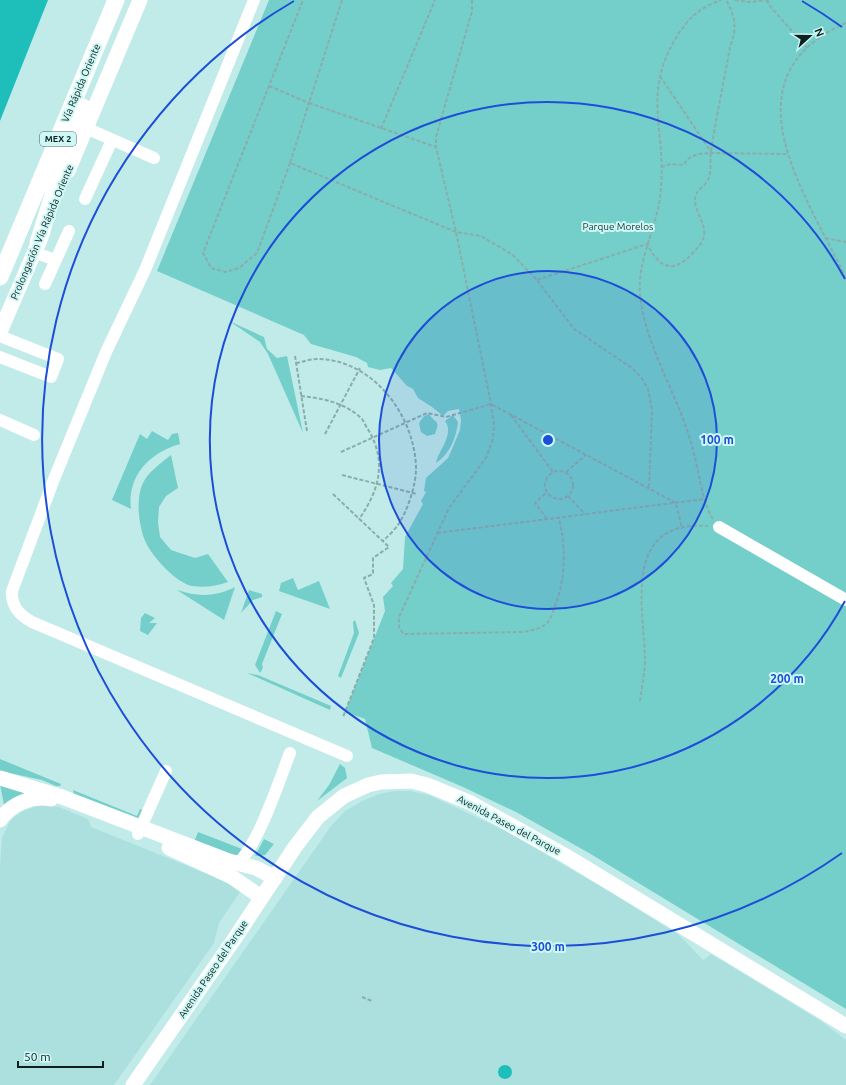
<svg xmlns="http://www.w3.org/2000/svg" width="846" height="1085" font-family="Ubuntu,sans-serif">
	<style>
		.built { fill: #ace0de }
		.green { fill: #74cfcb }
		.water { fill: #1ebfbb }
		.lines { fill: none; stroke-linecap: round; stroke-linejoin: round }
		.path { stroke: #8aadab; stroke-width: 2; stroke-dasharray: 4 2; stroke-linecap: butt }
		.minor { stroke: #fff; stroke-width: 12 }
		.major { stroke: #fff; stroke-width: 15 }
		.highway { stroke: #fff; stroke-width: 17 }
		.ring { fill: none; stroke: #1d4ed8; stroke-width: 2 }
		.labels { text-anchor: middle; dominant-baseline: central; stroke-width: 4; stroke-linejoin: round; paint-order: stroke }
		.shield { fill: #cdf8f5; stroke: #48605e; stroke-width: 1 }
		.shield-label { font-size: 9px; font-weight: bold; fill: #0f1f1e }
		.street-label { font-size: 10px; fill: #0f1f1e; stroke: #cdf8f5 }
		.park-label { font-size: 10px; fill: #1b3332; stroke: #cdf8f5 }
		.centre { fill: #1d4ed8; stroke: #cdf8f5; stroke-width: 2 }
		.ring-label { font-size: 12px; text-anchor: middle; font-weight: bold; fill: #1d4ed8; stroke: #cdf8f5; stroke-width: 4; stroke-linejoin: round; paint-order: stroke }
	</style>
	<rect width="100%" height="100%" fill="#c0ebe8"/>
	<g class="built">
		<polygon points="395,791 410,791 429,795 504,830 610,892 679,935 703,960 711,954 821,1021 846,1040 846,1085 150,1085 331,826 345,811 362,801 379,794"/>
		<polygon points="44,805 59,807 88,819 91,827 240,887 240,892 219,923 214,943 114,1085 0,1085 0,866 2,838 9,823 13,818 23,811 36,806"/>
	</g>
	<g class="green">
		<polygon points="269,0 846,0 846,1009 589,853 516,812 463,787 372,748 365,719 345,712 385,611 383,597 393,586 391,583 403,569 405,537 423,504 421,501 426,492 424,491 426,478 448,458 452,449 460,430 461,420 459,409 448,411 443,416 432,407 418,398 413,389 407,386 391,368 380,370 368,367 367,363 356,357 311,344 304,335 157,271"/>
		<polygon points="229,321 264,337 267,349 277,358 287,356 303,433 268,354 260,342"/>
		<path d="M 429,414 C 435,424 441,419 435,434 L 427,436 L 421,432 L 419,423 L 424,416 Z"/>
		<path d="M 453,415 L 458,422 C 456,438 450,454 436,463 C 438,451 455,434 445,421 Z"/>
		<path d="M 152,431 L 168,440 L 172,434 L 178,433 L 180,444 C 149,453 127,476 131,509 L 112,500 L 140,434 L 147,439 Z"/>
		<path d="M 171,455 L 178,488 L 166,496 L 159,507 L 158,522 L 160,537 L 171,550 L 195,558 L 208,554 L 228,582 C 217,586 204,588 192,586 C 176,583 153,557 146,543 C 139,528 135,499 143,483 C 148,472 161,463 171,455 Z"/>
		<polygon points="293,578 298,590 319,581 330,609 279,591 281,583"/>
		<path d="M 235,587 L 224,620 L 177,590 C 198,597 215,597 235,587 Z"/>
		<polygon points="249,590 262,594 262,597 253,600 241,613"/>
		<polygon points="276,611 282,614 262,664 263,668 260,673 255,665"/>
		<polygon points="145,613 155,618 149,623 157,623 148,635 140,631 141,618"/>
		<polygon points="355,620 359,633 341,678 338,676 354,633 353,622"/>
		<polygon points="247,673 258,675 331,706 330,710"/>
		<polygon points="0,759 61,784 60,786 56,786 42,780 0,771"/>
		<polygon points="340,764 345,768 347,778 317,801 329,785"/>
		<polygon points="0,784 29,791 4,805"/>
		<polygon points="73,790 137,816 140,809 142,810 140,818 137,819 74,794"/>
		<polygon points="198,832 242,849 236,857 194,842"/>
		<polygon points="264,839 274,844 265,855 255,856"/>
	</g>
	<g class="water">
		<polygon points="0,0 48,0 0,121"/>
		<circle cx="505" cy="1072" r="7"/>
	</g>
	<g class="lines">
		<g class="path">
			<polyline points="342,0 309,103 436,147"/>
			<path d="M 472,0 L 472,11 L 436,137 L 436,147 L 456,232 L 491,404 L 494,425 L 493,439 L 486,458 L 449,508 L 399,617 L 399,628 L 404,634 L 524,632 C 532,630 541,629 547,623 C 551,619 553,612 555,606 C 566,577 566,548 559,518"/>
			<polyline points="735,0 749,2 770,0"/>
			<polyline points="767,0 769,5 807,48"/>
			<path d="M 846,23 C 721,78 807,196 846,278"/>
			<polyline points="660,76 711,152"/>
			<polyline points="269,86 309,103 290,163 456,232 481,236 513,255 537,280 574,329 632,368 641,377 648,389 652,410 649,489"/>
			<polyline points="381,129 435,0"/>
			<polyline points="290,163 257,253 239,268 225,272 211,268 203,253 303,0"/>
			<polyline points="661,167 671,164 683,165 689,158 698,154 711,153 787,154"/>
			<polyline points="825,238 846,242"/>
			<path d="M 537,280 L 647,244 C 659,267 672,275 692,254 C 697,249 703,242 704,236 C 706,222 694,212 695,198 C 696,188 709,186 710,173 C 711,166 710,159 711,152 C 716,117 724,82 730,47 C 737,29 736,17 726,0"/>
			<polyline points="295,356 307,431"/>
			<path d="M 296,363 C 303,362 310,359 317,359 C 373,359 415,416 416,468 C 416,484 409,506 401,520 C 397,528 389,535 383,541"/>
			<path d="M 301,396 C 322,398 345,403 361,418 C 364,421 366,427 369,431 C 387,462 379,491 359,519"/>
			<polyline points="511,415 553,472"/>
			<polyline points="325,434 360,368"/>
			<polyline points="341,452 427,413 446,417 491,404 676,503 682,529"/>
			<circle cx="559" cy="485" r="14"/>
			<polyline points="566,472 586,455"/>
			<polyline points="342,475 417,494"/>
			<polyline points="333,494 389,547 373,558 373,574 364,578 374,605 374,638 343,717"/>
			<polyline points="568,496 585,514"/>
			<polyline points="547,519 535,503 547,492"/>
			<path d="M 713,519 C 702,503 698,466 692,446 C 678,394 646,349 640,295 C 637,257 659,225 661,188 C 666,130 642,93 676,38 C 688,18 699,8 721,0"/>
			<polyline points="437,533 705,499"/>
			<path d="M 640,701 C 642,687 645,672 645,658 C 643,603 623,520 708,526"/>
			<polyline points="362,997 372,1001"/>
		</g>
		<g class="minor">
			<path d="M 254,0 L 145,270 L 106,352 L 54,479 L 12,591 C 11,606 19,615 32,622 L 347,756"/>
			<polyline points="86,128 154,158"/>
			<polyline points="85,199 112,140"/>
			<polyline points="34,252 55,260"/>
			<polyline points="45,284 69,231"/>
			<polyline points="0,336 58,359 51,377 0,357"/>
			<polyline points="0,420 34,435"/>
			<polyline points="719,527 846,600"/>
			<polyline points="138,834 166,771"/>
			<path d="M 237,864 C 258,846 279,781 290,753"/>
		</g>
		<g class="major">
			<polyline points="68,171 140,0"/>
			<polyline points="0,332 43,232"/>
			<polyline points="0,778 62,797 229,861 256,868 275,878"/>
			<path d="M 0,820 C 11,804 32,795 51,799"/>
			<polyline points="169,848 232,877 261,897"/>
			<polyline points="133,1085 235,938 295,847 318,817 344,796 368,785 381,782 411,781 427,785 471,803 566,856 846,1026"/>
		</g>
		<g class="highway">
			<polyline points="38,243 61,169 83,107"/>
			<polyline points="0,277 116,0"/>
		</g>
	</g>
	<circle cx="548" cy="440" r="169" fill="#1d4ed8" fill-opacity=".12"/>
	<g class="ring">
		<circle cx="548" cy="440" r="169"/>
		<path d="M845 601A338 338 0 1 1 845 279"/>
		<path d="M842 853A507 507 0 1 1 294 1M802 1A507 507 0 0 1 842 27"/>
	</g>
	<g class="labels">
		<rect class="shield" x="40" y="132" width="36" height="14" rx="3"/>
		<g class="shield-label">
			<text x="58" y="139">MEX 2</text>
		</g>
		<g class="street-label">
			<text transform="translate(81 83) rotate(-67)">Vía Rápida Oriente</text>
			<text transform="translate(42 232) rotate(-67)">Prolongación Vía Rápida Oriente</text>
			<text transform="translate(509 825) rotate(28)">Avenida Paseo del Parque</text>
			<text transform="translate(213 969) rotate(-56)">Avenida Paseo del Parque</text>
		</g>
		<g class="park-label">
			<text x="618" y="226">Parque Morelos</text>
		</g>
	</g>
	<circle cx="548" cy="440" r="6" class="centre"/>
	<g class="ring-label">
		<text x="717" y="444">100 m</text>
		<text x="787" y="683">200 m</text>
		<text x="548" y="951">300 m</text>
	</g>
	<g transform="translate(810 36) rotate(69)" stroke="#cdf8f5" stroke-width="3" paint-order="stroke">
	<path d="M0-3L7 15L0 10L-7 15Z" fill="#0f1f1e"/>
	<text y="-6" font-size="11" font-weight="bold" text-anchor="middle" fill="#0f1f1e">N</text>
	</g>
	<path d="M18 1061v6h85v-6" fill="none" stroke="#0f1f1e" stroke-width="2"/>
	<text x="24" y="1061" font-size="12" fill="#0f1f1e" stroke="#cdf8f5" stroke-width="3" paint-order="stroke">50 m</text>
</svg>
